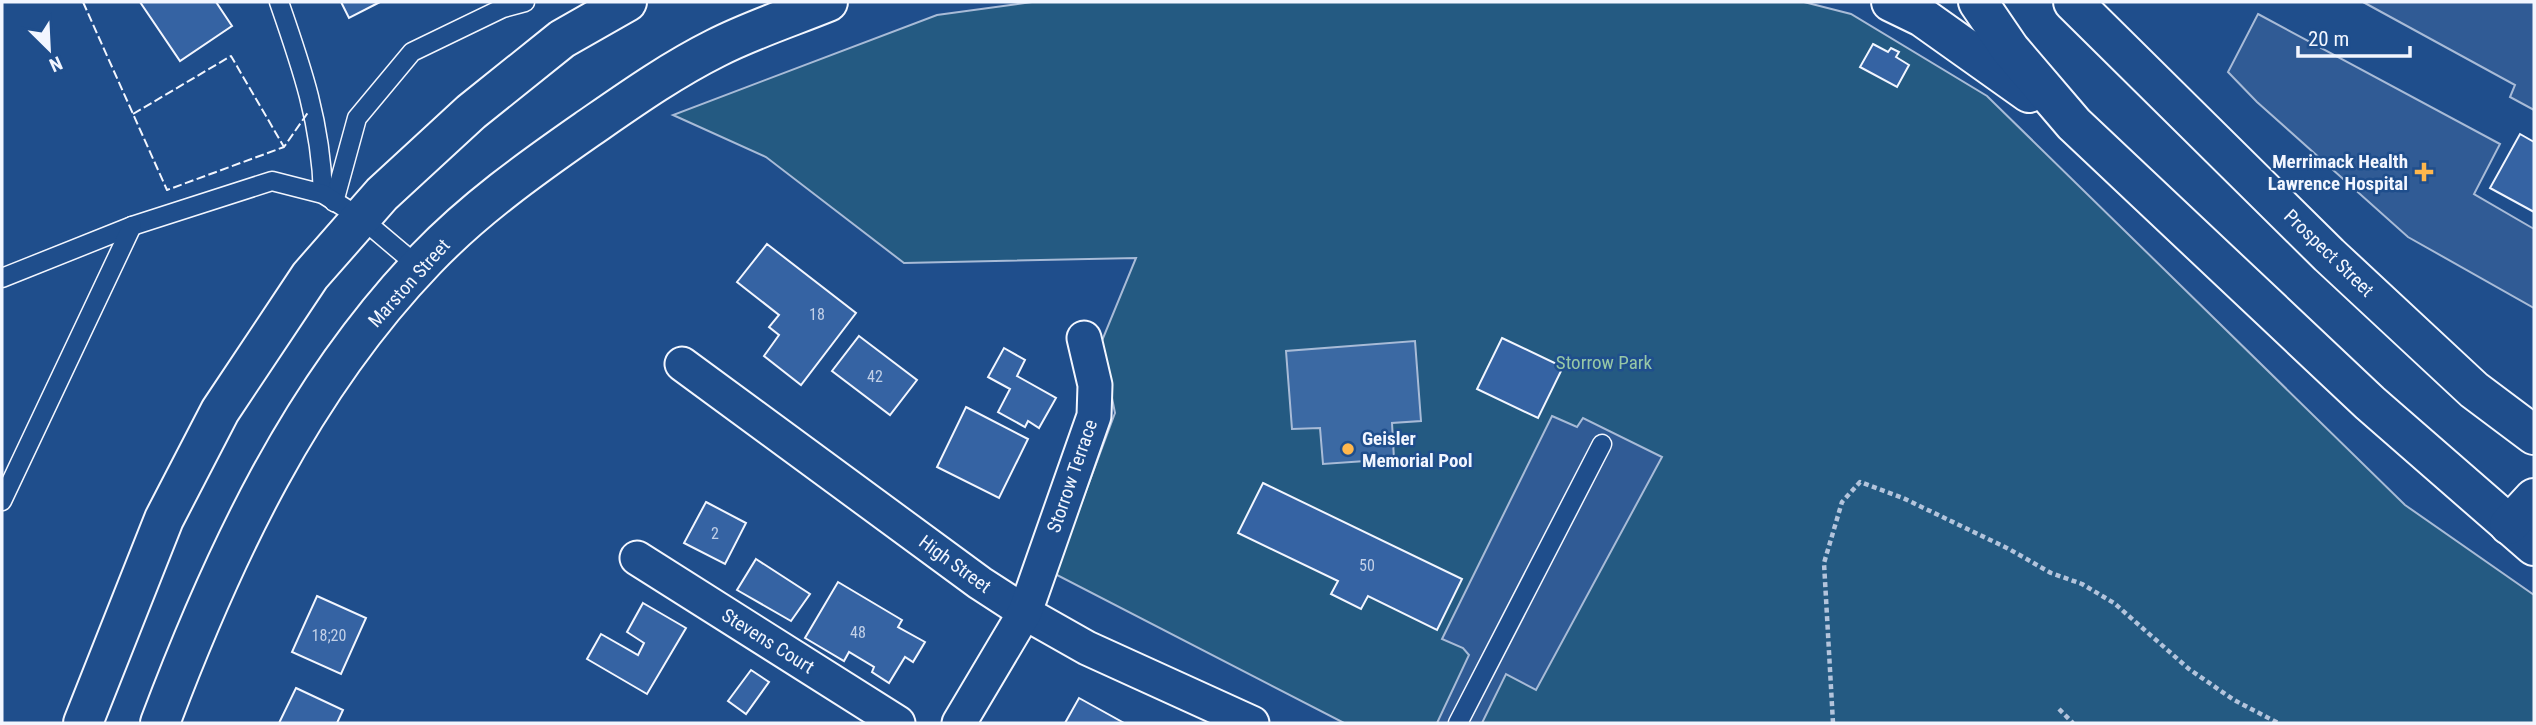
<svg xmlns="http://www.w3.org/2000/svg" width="2536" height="725" font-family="'Roboto Condensed',sans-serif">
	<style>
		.green { fill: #245a82; stroke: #a8bbd7; stroke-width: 2 }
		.parking { fill: #305b95; stroke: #a8bbd7; stroke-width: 2 }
		.water { fill: #3b69a3; stroke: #a8bbd7; stroke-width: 2 }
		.building { fill: #3563a3; stroke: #f2f6ff; stroke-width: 2 }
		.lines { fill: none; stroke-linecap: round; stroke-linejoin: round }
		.lane-casing { stroke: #f2f6ff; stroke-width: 21 }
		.street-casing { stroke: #f2f6ff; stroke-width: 37 }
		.secondary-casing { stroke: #f2f6ff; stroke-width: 42 }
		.path { stroke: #b3c4dc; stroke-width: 4.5; stroke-dasharray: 5 3.5; stroke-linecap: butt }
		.lane { stroke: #1f4e8c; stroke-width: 18 }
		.street { stroke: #1f4e8c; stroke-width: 33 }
		.secondary { stroke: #1f4e8c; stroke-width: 38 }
		.fence { stroke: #f2f6ff; stroke-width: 2; stroke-dasharray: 9 3.5; stroke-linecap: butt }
		.poi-dot { fill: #ffb74d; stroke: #1f4e8c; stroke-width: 2.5 }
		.labels { text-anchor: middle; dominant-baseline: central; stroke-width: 5; stroke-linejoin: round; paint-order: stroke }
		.number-label { font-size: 16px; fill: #c3d1e8 }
		.poi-label { font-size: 19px; font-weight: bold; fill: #f2f6ff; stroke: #1f4e8c; text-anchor: end }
		.street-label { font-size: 19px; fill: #f2f6ff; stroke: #1f4e8c }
		.park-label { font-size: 19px; fill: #97c8a6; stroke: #1f4e8c }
	</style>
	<rect width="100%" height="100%" fill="#1f4e8c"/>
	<polygon class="green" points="1032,2 1804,2 1851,14 1987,96 2405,505 2534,595 2534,723 1344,723 1055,574 1115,413 1101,343 1136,258 904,263 766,157 673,115 937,15"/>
	<g class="parking">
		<polygon points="2363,2 2534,2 2534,110 2510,97 2515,85"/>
		<polygon points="2258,14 2500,144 2474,194 2534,229 2534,308 2408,237 2257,102 2228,72"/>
		<polygon points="1552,416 1577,427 1583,418 1662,457 1536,690 1506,674 1482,723 1437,723 1469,655 1463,648 1442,639"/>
	</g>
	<polygon class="water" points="1415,341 1421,421 1392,423 1394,459 1323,464 1320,428 1292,429 1286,351"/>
	<g class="building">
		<polygon points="140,2 216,2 232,26 180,61"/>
		<polygon points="341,2 380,2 349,18"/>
		<polygon points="1873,44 1888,52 1891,48 1899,52 1896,57 1909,65 1897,87 1860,67"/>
		<polygon points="2520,134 2534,142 2534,212 2490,188"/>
		<polygon points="767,244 856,313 801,385 764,356 779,335 769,327 779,315 737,282"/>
		<polygon points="859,336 917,380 890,415 832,371"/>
		<polygon points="1502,338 1563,367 1538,418 1477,389"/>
		<polygon points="1004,348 1025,360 1017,376 1056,398 1039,428 1028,421 1025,427 998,412 1010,389 988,377"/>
		<polygon points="966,407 1028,439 999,498 937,467"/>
		<polygon points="1263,483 1462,579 1437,630 1368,596 1361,609 1331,594 1338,581 1238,533"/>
		<polygon points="706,502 746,523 725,564 684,543"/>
		<polygon points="756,559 810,594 791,621 737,590"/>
		<polygon points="838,582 902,620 898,627 925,642 913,662 905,657 889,683 872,672 874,667 849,652 844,661 805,638"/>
		<polygon points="317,596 366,618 341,674 292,652"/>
		<polygon points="643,603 686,628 647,694 587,659 601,634 638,655 644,643 627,632"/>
		<polygon points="751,670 769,682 746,714 728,701"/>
		<polygon points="296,688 343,710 337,723 279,723"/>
		<polygon points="1079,698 1124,723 1065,723"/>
	</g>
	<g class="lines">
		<defs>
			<g id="lane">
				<path d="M 279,2 C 302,68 321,123 323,194"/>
				<polyline points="334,202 357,118 412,52 503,8 525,2"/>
				<polyline points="2,278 132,226 272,181 323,194 361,218 419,267"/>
				<polyline points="2,501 132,226"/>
				<polyline points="1458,723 1602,444"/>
			</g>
			<g id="street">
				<polyline points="682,364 980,583 1034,618 1087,648 1252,723"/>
				<polyline points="637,558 898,723"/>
				<polyline points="959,723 1025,612 1094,416 1095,385 1084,338"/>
			</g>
			<g id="secondary">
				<polyline points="1891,2 1922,17 2029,93"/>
				<polyline points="1978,2 2010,49 2074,124 2370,403 2534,546"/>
				<polyline points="2073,2 2329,255 2474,390 2534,435"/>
				<polyline points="2509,525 2534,498"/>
				<polyline points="83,723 164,519 220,411 310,276 382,194 471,112 562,39 627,2"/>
				<path d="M 160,723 C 223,556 301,389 426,259 C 474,209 530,169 586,130 C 628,101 670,71 716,48 C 751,30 791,17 828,2"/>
			</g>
		</defs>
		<use href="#lane" class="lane-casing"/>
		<use href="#street" class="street-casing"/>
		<use href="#secondary" class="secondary-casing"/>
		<g class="path">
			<polyline points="2059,709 2073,723"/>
			<polyline points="1833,723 1824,563 1842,502 1860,482 1903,498 2009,549 2051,573 2082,584 2114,603 2189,669 2234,700 2278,723"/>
		</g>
		<use href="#lane" class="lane"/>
		<use href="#street" class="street"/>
		<use href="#secondary" class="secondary"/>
		<g class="fence">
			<polyline points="83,2 167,190 284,147 309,111"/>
			<polyline points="133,114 231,56 284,147"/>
		</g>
	</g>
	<g class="poi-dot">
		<path d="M2420.5 161.5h7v7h7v7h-7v7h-7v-7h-7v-7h7z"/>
		<circle cx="1348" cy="449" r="7"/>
	</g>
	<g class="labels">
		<g class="number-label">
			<text x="817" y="314">18</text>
			<text x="875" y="376">42</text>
			<text x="715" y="533">2</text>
			<text x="1367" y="565">50</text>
			<text x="858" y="632">48</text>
			<text x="329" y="635">18;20</text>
		</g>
		<g class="poi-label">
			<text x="2408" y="161">Merrimack Health<tspan x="2408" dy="22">Lawrence Hospital</tspan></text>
			<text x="1362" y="438" text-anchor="start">Geisler<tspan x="1362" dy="22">Memorial Pool</tspan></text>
		</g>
		<g class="street-label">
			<text transform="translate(2329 253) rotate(44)">Prospect Street</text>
			<text transform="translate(409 283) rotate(-48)">Marston Street</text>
			<text transform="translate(1072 476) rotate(-71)">Storrow Terrace</text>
			<text transform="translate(955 564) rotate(36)">High Street</text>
			<text transform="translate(768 641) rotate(32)">Stevens Court</text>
		</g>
		<g class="park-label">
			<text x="1604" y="362">Storrow Park</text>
		</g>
	</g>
	<rect width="2536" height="725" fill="none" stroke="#f2f6ff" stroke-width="7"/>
	<g transform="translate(49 49) rotate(156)" stroke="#1f4e8c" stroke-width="5" paint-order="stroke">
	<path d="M0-5L12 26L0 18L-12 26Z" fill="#f2f6ff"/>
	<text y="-10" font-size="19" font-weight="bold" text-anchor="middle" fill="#f2f6ff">N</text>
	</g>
	<path d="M2298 46v10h112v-10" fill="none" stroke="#f2f6ff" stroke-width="3.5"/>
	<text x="2308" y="46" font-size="21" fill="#f2f6ff" stroke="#1f4e8c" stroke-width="5" paint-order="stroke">20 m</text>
</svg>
